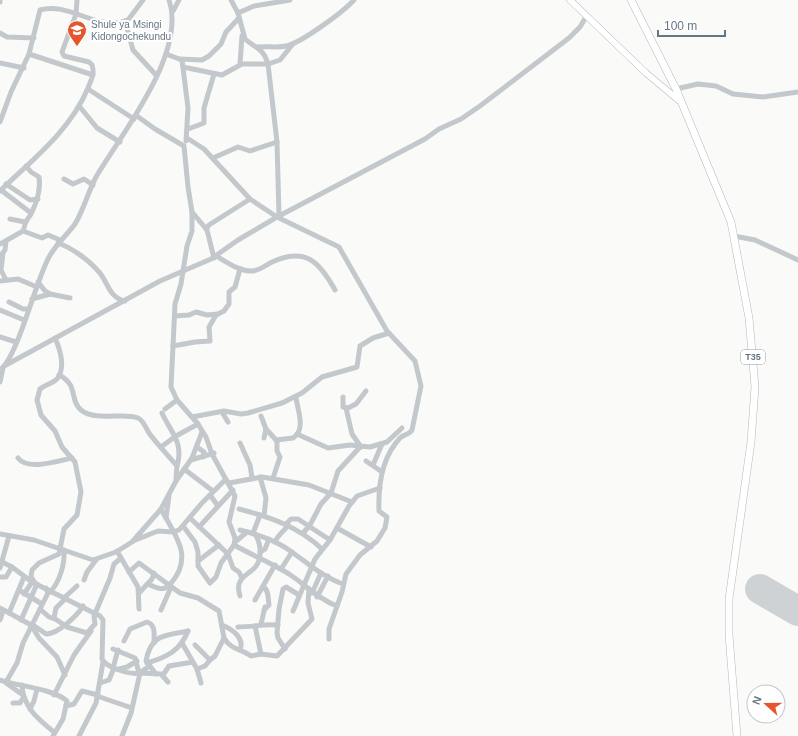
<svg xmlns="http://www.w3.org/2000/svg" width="798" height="736" font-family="Helvetica,sans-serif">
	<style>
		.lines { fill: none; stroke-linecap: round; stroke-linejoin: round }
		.runway { stroke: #ced2d4; stroke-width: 30 }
		.major-casing { stroke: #b5babe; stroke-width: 7 }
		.highway-casing { stroke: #b4b9bd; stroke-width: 8 }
		.minor { stroke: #c3c8cc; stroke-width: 5 }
		.major { stroke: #fff; stroke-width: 6 }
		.highway { stroke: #fff; stroke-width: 7 }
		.labels { text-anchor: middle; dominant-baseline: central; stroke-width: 4; stroke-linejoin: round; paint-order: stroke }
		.shield { fill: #fff; stroke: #939fa8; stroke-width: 1 }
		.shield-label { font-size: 9px; font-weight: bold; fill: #657683 }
		.poi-label { font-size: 10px; fill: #657683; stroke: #fff; text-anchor: start }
	</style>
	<rect width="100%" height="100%" fill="#fafaf8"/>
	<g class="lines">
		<polyline class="runway" points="760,589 798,611"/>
		<defs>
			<polyline id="major" points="570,0 646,73 682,103"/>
			<polyline id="highway" points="631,0 676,89 731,222 749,318 755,387 751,442 729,599 729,635 737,736"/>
		</defs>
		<use href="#major" class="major-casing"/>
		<use href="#highway" class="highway-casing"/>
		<g class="minor">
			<path d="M 231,0 L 238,13 L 245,39 C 256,49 263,47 268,64 L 277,142 L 279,216"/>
			<polyline points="0,2 0,0"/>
			<polyline points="173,11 179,0"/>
			<polyline points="238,13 254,6 290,0"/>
			<polyline points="125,21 133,50 156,75"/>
			<polyline points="0,33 7,37 34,38"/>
			<path d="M 258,47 C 267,46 278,48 286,46 C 301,43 343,12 354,0"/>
			<polyline points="29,54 93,75"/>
			<polyline points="166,54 182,60 188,108 186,141"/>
			<polyline points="180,59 202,60 209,56 221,44 226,32 239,18"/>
			<polyline points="0,63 24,68"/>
			<polyline points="240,64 242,36"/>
			<polyline points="183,67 222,75 242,64 268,64 280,60 292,45"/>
			<polyline points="88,89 134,119"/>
			<polyline points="676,89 698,84 716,86 733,94 763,97 798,92"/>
			<polyline points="80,107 97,128 120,142"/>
			<polyline points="137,116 155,129 184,146 188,187 192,212 192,231 187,246 181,284 175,304 171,387 177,400 198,424 206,437 212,454 235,496 229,522 235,538 234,545 221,563 216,577 210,583 198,566 198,552 195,542 183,526"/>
			<path d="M 0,122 L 11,92 L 29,54 L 40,10 C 69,1 99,33 128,20 L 143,0"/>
			<polyline points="188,129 204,123 204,108 214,74"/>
			<path d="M 187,138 L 204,149 L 250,199 L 277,217 L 339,247 L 387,331 L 415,361 L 421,386 L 412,430 C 409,435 404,434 400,438 C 382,457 378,485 379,511 L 387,517 L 385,528 L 377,541 L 360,555 L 346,574 L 342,592 L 329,629 L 329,639"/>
			<polyline points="213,158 238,147 250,151 277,142"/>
			<polyline points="64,179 73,184 84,179 93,185"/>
			<polyline points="6,184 30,200 38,199"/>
			<polyline points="1,190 31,213"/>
			<path d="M 0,191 C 33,159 70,131 88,88 C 91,80 95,74 92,65 L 89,62 L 64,56 L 62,52 L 76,14 L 77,0"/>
			<polyline points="192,212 207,230 214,258"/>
			<polyline points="10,219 25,222"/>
			<path d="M 24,228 C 25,221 28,219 31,214 C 37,202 41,190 39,177 L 31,172 L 26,166"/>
			<polyline points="206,229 209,225 250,199"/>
			<polyline points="734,236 755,240 798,260"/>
			<path d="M 58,243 C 72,248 89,260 99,272 C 108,282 109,298 125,301"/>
			<polyline points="0,244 23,231 42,238 48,235 60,240"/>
			<polyline points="3,253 1,270 6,280"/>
			<polyline points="1,255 5,250 6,241"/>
			<path d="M 216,256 C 227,262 240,272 253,271 C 260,270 266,265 272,262 C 305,247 319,261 335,290"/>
			<polyline points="0,281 18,279 37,287"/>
			<polyline points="38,282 45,291 50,294"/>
			<polyline points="32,299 50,294 70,298"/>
			<polyline points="9,302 23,309 28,309"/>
			<polyline points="0,310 24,320"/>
			<polyline points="175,316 189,315 196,312 207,315 218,314"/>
			<polyline points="0,337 16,342"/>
			<polyline points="173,346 195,342 210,341 209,327 216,315 224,311 229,304 229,292 235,287 240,269"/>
			<polyline points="6,365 160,281 211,259 238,240 277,217 425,139 439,129 461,119 480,106 569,38 580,27 587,15"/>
			<path d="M 0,370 C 17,359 36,280 49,257 C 56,244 67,235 75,224 C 84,209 88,192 96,177 C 122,133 187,53 169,0"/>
			<path d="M 59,375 C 79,385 69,400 81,410 C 96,422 124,412 138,418 C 143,420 146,428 149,433 C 157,444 168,455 177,466 L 176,478"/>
			<polyline points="0,382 3,368"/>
			<polyline points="343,397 343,407 348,408 356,404 366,391"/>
			<polyline points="346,408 352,434 361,447"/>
			<polyline points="165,409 177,400"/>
			<polyline points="222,412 228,422"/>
			<path d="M 162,413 C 171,433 184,442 177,466"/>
			<polyline points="261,416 266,429 264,438"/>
			<polyline points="192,417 224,411 241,414 248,413 282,403 302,393 322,377 357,367 360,346 373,338 389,333"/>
			<polyline points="266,429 277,441 277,451 280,457 273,478"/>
			<polyline points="297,434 328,448 350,445 370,447 387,442 402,428"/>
			<path d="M 276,440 L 293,438 C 306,430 298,411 296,398"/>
			<polyline points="240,443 250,465 252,478"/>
			<polyline points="161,447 176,436 198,424"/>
			<polyline points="197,447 204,452 203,457"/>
			<path d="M 18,458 C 28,471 58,461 72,458"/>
			<polyline points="191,460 214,453"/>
			<polyline points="366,461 382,472"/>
			<polyline points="373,465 382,444"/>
			<polyline points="184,469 213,491"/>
			<polyline points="260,477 266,498 264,516"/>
			<polyline points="229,483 262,477 309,485 352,502"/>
			<polyline points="210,495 218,506"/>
			<path d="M 239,509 C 270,517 299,527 322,549"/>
			<polyline points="166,518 169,496"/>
			<polyline points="190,518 228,554 233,568 239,572 242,578"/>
			<polyline points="286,524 291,519 298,519 330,540"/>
			<polyline points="199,527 233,490"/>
			<polyline points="337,528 371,547"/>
			<path d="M 240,530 C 256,534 271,539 286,548 C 304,560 322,577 343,584"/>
			<polyline points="253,533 260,515"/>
			<polyline points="303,533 310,525 321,504 331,493 338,471 360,447"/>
			<polyline points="0,534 34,540 93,560 116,552 132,542 161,509 176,481 192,458 202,432"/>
			<polyline points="133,541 158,531 173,532 179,530 202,503 226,479"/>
			<polyline points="235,542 247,532"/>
			<path d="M 275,542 C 278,534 284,532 288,525"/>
			<path d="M 234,545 C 252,555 271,563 289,574 C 306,585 318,599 337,606"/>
			<polyline points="117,551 138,587 139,609"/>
			<polyline points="260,552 265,549 269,539"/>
			<path d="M 0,561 L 12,567 L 32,582 L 100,616 L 103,620 L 102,659 C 105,667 130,675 139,673 C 142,672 146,668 150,666"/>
			<polyline points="198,561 219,545"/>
			<polyline points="0,568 9,536"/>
			<polyline points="281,569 292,552"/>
			<polyline points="129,572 139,563 180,593 198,598 219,611 224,638 215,656 210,660 205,666 197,669"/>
			<polyline points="0,577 6,577 12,567"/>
			<polyline points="84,580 87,572 96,560"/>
			<path d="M 35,583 L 31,577 L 32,570 L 39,563 L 59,554 L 64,529 L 77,515 L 81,492 L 75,462 L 62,447 L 55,431 L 41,415 L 37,400 L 40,389 C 45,385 53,383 57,379 C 66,368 60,349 55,338"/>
			<path d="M 148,584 C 158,589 165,592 172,582 C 194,555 174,534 161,509"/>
			<path d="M 263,586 C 269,591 268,598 269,605 L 264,610"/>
			<polyline points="19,590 42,604"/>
			<path d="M 50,592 C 60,582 65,563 64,550"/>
			<polyline points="139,593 152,579 154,573"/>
			<polyline points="312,593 321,573"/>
			<polyline points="24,594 32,582"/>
			<path d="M 240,596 C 239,593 238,588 239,584 C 241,577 246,575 251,571 C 263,563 262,545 255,534"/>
			<polyline points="65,597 77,586"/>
			<polyline points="317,597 328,576"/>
			<polyline points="66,598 56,608 54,618 67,627 87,633 95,624 94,616 110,578 114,564 121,558"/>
			<polyline points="255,600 275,565"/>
			<polyline points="0,608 31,625 39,638 57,657 65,675"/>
			<polyline points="40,609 49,617 55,619"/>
			<polyline points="161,610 171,587"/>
			<polyline points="293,611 315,559 330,540 349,506 357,496 380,488"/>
			<polyline points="9,613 24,577"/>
			<polyline points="0,620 3,611"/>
			<polyline points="21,620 37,584"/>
			<polyline points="261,624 265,607"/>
			<path d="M 33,625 L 46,634 C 58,634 77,616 83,606"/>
			<path d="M 222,625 C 232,629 245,638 240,650"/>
			<polyline points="255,626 261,654"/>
			<path d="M 238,627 C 252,627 264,624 278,625"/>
			<path d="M 224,638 C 230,649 241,649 251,656 L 261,654 L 277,656 L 312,619 L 308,603 L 309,589"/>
			<path d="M 124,641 L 130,629 L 147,622 C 156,625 154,634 154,643"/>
			<polyline points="182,643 197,669 201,683"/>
			<polyline points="195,645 210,660"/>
			<polyline points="113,649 135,658 139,673"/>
			<polyline points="285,649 278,638 277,633 279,609 283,589 286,587 299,595"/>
			<path d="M 147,663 C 167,657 180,651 188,631"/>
			<polyline points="113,668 118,650"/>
			<polyline points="119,669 127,667 137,661"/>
			<path d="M 156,674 L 146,661 C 151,633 166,636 188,631"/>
			<polyline points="163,675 169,666 193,662"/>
			<path d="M 0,680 C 18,686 54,689 67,701 L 63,719 L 53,736"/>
			<polyline points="6,682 17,663 23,643 48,593 46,588"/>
			<polyline points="6,683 23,695"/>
			<polyline points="100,683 109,680 114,668"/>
			<path d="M 22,685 C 23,707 38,719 54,732"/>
			<polyline points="54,695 74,655 91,631"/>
			<polyline points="97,696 132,708"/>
			<polyline points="13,703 20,703 23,698"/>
			<polyline points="66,706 74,704 82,691 98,695"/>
			<polyline points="30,709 34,701 37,689"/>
			<polyline points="79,736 96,703 103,662"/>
			<polyline points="122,736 131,713 140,673 161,674 168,682"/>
		</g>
		<use href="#major" class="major"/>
		<use href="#highway" class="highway"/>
	</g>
	<defs>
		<symbol id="school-pin" viewBox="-11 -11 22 30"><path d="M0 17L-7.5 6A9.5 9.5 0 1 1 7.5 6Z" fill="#e4572e" stroke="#fff"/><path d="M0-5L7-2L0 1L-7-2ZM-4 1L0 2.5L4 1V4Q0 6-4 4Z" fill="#fff"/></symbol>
	</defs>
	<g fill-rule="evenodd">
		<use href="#school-pin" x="66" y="19" width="22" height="30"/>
	</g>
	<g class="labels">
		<rect class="shield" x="741" y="350" width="24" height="14" rx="3"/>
		<g class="shield-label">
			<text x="753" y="357">T35</text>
		</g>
		<g class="poi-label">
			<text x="91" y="24">Shule ya Msingi<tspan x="91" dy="12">Kidongochekundu</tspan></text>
		</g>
	</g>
	<g transform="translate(766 704) rotate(291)"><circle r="19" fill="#ffffff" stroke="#c1c8cd"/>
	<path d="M0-3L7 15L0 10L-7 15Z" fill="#e4572e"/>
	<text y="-6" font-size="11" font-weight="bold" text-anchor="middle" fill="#657683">N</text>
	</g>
	<path d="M658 30v6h67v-6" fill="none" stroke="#657683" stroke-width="2"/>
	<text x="664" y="30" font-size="12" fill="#657683" stroke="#ffffff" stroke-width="3" paint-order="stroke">100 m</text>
</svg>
